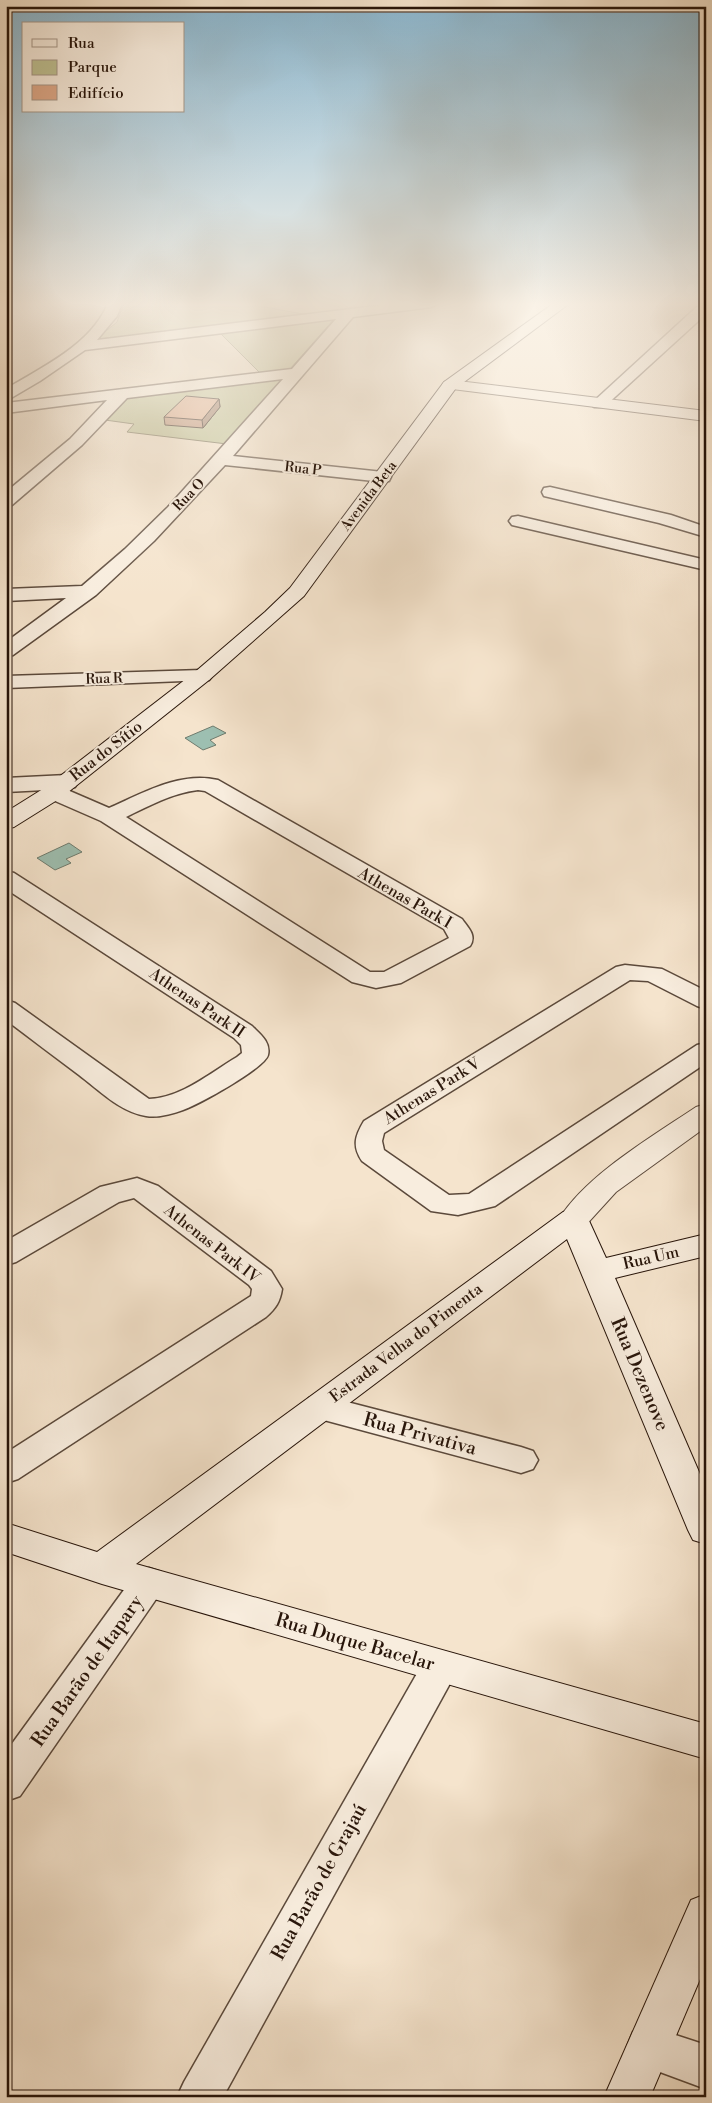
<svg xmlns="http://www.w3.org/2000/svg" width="712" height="2103" font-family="'Libre Bodoni',serif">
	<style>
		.green { fill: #c0c395; stroke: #746c50 }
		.water { fill: #9dbfb1; stroke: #6e7b6e }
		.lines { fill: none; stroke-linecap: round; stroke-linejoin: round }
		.minor-casing { stroke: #5b493b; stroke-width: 3 }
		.tertiary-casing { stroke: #5b493b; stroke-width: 2 }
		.secondary-casing { stroke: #28150a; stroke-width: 2 }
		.minor { fill: #f8edde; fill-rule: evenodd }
		.tertiary { fill: #f8edde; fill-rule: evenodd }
		.secondary { fill: #f8edde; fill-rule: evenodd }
		.wall { fill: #bf9176; stroke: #28150a }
		.shaded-wall { fill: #9b7660; stroke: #28150a }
		.building { fill: #dea989; stroke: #28150a }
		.labels { text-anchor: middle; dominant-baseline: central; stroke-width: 4; stroke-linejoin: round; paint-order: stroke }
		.far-street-label { font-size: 14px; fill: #28150a; stroke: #f8edde }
		.street-label { font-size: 16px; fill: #28150a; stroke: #f8edde }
		.near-street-label { font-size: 19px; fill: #28150a; stroke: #f8edde }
	</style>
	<rect width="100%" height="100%" fill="#f5e4cd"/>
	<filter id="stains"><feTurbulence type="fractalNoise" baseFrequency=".004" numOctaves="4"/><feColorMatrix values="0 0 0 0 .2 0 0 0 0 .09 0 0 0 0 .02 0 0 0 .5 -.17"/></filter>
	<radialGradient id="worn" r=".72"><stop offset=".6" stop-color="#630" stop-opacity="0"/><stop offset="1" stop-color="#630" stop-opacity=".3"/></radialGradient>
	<g class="green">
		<polygon points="124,303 242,303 314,316 100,339 101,335 117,322"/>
		<polygon points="335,318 290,369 260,373 219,332"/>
		<polygon points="284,377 227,444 127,432 134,424 105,420 130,395"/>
	</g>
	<g class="water">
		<polygon points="213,726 226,733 210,740 216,745 203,750 185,738"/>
		<polygon points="69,843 82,852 66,859 71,863 55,870 37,858"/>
	</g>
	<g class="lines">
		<defs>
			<g id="minor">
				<path d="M 108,303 L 122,303 L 117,316 L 97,340 L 400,303 L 439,303 L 432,307 L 353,317 L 233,456 L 383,472 L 389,473 L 391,477 L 389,481 L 383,482 L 225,465 L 154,541 L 96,595 L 13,655 L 6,657 L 6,642 L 66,598 L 6,601 L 6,589 L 82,586 L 125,549 L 168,507 L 283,379 L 127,398 L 82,445 L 12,505 L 6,506 L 6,492 L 70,439 L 107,400 L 6,413 L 6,403 L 292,369 L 336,319 L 85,350 L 40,381 L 6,401 L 6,389 C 42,367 92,344 108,303 Z"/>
				<polygon points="701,303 706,303 706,314 604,407 594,407 591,404 594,401"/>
				<polygon points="550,487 671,515 706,527 706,537 659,523 544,496 542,492 544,488"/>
				<polygon points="518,516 706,560 706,570 512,525 509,521 512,517"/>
				<polygon points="202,670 209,672 212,676 209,680 6,688 6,676"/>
				<path d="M 67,775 L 75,777 L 78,782 L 75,787 L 65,789 L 109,808 C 143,793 180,771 218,780 L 462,919 C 468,928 477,935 470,946 L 401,983 L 376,988 L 352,982 L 101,821 L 46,797 L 43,792 L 45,790 L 6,792 L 6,778 ZM 198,790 L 205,791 L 444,929 L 449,938 L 384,972 L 370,972 L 126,817 C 149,806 172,793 198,790 Z"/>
				<path d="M 6,871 L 14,873 L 252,1026 C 260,1034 271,1042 268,1055 C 265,1068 198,1105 183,1110 C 172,1114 158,1118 146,1116 C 120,1112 99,1090 79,1075 C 55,1057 31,1039 6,1020 L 6,1000 L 15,1003 L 149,1099 C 181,1098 210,1073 237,1057 L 242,1053 L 241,1045 L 234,1038 L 6,889 Z"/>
				<path d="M 625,965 L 662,969 L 706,991 L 706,1009 L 697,1006 L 648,981 L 630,980 L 384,1133 L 382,1141 L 384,1150 L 449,1195 L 469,1194 L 697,1045 L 706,1043 L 706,1063 L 495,1206 L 458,1215 L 431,1211 L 362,1161 C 352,1146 355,1136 364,1121 L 616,967 Z"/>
				<path d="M 137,1178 L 158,1186 L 271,1271 L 282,1289 C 280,1302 276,1308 266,1317 L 18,1479 L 6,1483 L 6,1453 L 251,1296 L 252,1289 L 249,1285 L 134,1198 L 119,1202 L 16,1262 L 6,1265 L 6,1241 L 100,1187 Z"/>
				<polygon points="320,1395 521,1447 533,1451 538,1460 533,1469 521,1473 309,1416 304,1407 309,1398"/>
				<polygon points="149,1568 161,1572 167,1582 161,1592 20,1796 6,1801 6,1752 137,1572"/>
				<polygon points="440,1651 453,1656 458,1667 453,1678 223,2097 177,2097 184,2082 427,1656"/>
				<polygon points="648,2026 706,2045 706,2089 633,2062 627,2047 633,2032"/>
			</g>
			<g id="tertiary">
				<polygon points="450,380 706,411 706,421 444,388 442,385 444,382"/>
				<path d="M 706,1104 L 706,1127 L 616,1192 L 585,1226 L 574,1229 L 563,1226 L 559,1219 C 586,1175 653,1136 696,1107 Z"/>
			</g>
			<g id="secondary">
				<polygon points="554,303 570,303 456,388 304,596 209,680 62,797 14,827 6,829 6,812 46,787 195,672 265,612 290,588 444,382"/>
				<polygon points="574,1209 585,1212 606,1258 706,1234 706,1256 615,1278 706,1488 706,1544 693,1540 688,1530 567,1239 136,1564 706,1724 706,1759 102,1584 6,1552 6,1523 97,1552 563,1212"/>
				<polygon points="706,1894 706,1965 650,2097 604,2097 691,1900"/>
			</g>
		</defs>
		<use href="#minor" class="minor-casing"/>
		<use href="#tertiary" class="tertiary-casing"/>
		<use href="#secondary" class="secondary-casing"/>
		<use href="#minor" class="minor"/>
		<use href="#tertiary" class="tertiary"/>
		<use href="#secondary" class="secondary"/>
	</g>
	<polygon class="wall" points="219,399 220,407 203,428 165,425 164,417"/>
	<polygon class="shaded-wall" points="219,399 220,407 203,428 202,420"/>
	<polygon class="building" points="186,396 219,399 202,420 164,417"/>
	<linearGradient id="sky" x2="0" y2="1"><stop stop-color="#8ab8d2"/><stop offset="0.51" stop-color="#faf3e8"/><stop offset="1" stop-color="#faf3e8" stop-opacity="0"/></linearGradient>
	<rect width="712" height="597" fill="url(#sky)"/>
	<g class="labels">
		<g class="far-street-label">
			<text transform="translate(303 469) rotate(6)">Rua P</text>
			<text transform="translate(189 495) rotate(-46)">Rua O</text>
			<text transform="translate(369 496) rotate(-53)">Avenida Beta</text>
			<text transform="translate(104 679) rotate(-2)">Rua R</text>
		</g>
		<g class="street-label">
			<text transform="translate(106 751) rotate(-38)">Rua do Sítio</text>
			<text transform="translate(405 898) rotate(30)">Athenas Park I</text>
			<text transform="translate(197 1003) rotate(34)">Athenas Park II</text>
			<text transform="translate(432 1091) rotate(-32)">Athenas Park V</text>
			<text transform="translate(212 1244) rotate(38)">Athenas Park IV</text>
			<text transform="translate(651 1258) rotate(-13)">Rua Um</text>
			<text transform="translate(406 1343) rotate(-37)">Estrada Velha do Pimenta</text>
		</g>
		<g class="near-street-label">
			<text transform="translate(640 1374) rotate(67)">Rua Dezenove</text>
			<text transform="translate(420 1434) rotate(15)">Rua Privativa</text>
			<text transform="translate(355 1642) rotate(16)">Rua Duque Bacelar</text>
			<text transform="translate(87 1671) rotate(-55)">Rua Barão de Itapary</text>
			<text transform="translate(319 1882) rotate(-61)">Rua Barão de Grajaú</text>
		</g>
	</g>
	<rect width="712" height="2103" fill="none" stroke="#f5e4cd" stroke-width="25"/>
	<rect x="8" y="8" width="697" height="2088" fill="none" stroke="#28150a" stroke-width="2.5"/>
	<rect x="12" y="12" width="687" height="2078" fill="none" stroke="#28150a"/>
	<rect x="22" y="22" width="162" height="90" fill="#f8edde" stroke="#a59789"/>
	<rect x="32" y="39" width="25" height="8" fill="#f8edde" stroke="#a59789"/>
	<text x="68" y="48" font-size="15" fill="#28150a">Rua</text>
	<rect x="32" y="60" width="25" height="15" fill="#c0c395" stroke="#a59789"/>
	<text x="68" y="72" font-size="15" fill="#28150a">Parque</text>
	<rect x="32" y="85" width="25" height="15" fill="#dea989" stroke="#a59789"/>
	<text x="68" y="98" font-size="15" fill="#28150a">Edifício</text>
	<rect width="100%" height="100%" filter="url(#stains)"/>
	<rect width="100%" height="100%" fill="url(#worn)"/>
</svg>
